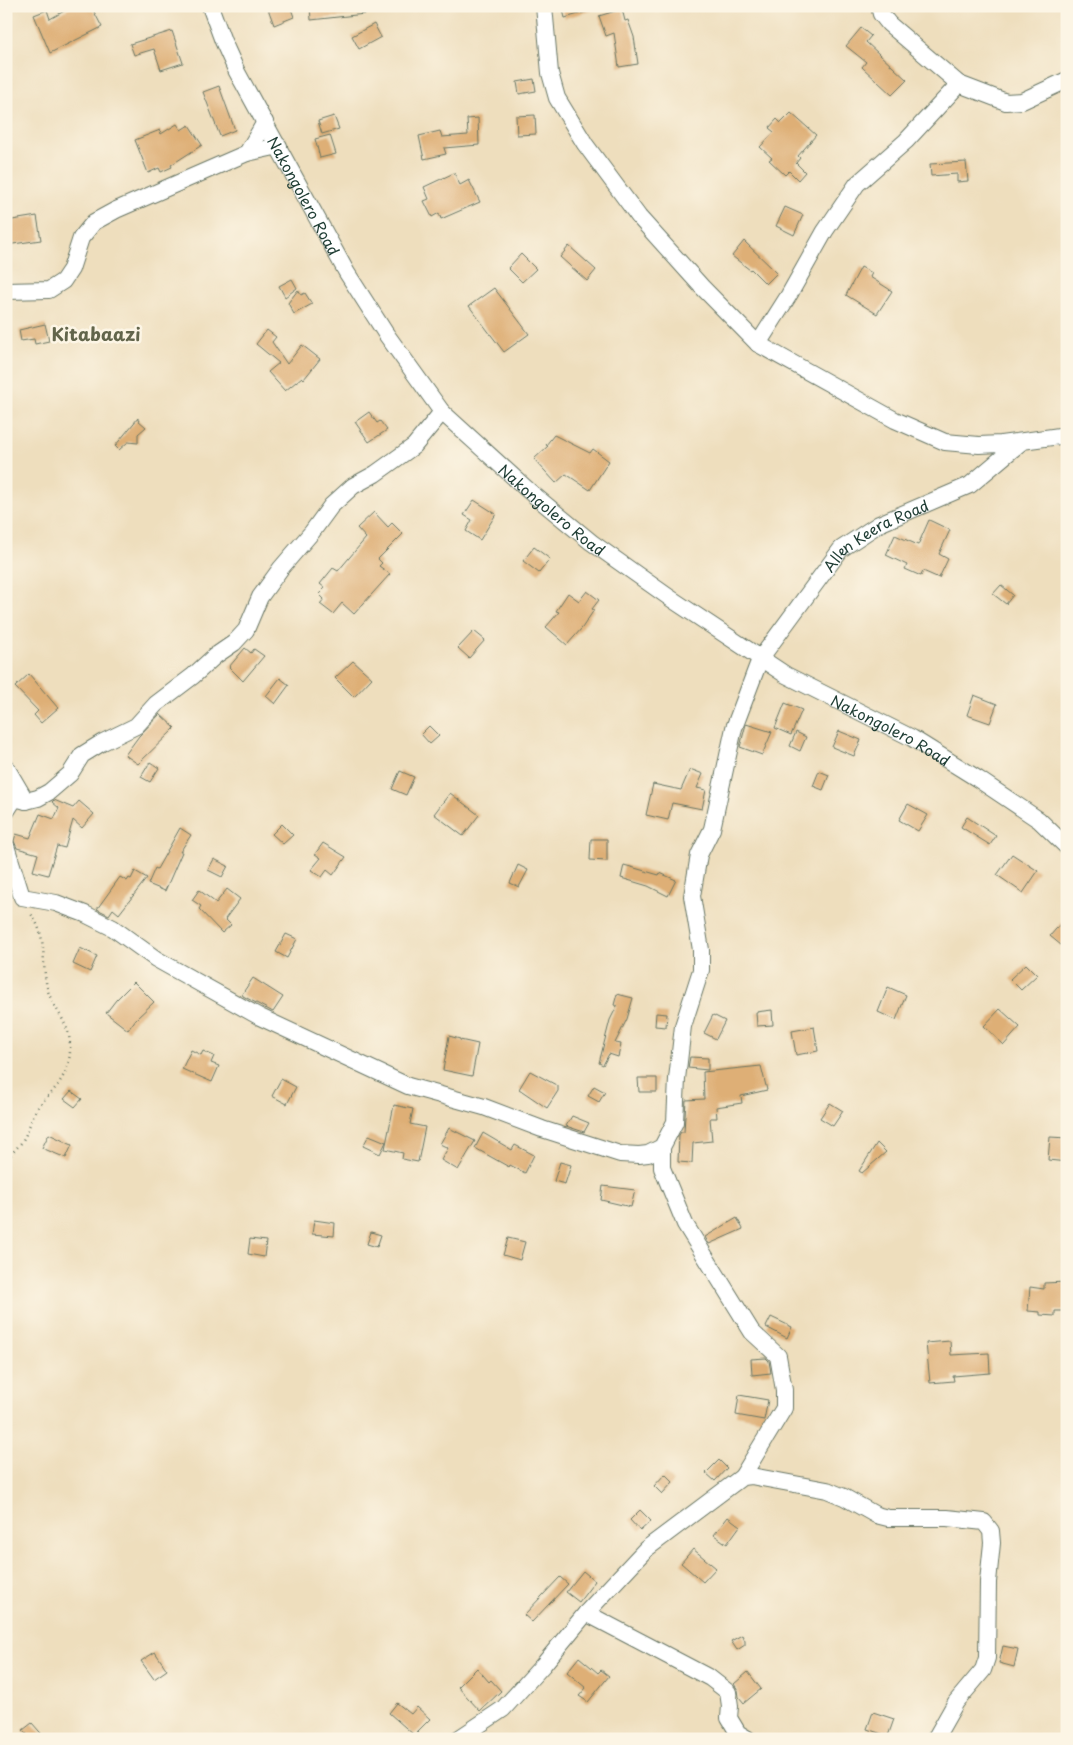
<svg xmlns="http://www.w3.org/2000/svg" width="1073" height="1745" font-family="'Playpen Sans',sans-serif">
	<style>
		.building { fill: #deaf76 }
		.lines { fill: none; stroke-linecap: round; stroke-linejoin: round }
		.minor-casing { stroke: #677564; stroke-width: 18 }
		.path { stroke: #677564; stroke-width: 2.5; stroke-dasharray: 1 4; stroke-linecap: butt }
		.minor { stroke: #fff; stroke-width: 16 }
		.labels { text-anchor: middle; dominant-baseline: central; stroke-width: 5; stroke-linejoin: round; paint-order: stroke }
		.street-label { font-size: 15px; fill: #1f3d34; stroke: #fcf5e5 }
		.quarter-label { font-size: 18px; font-weight: bold; fill: #62654b; stroke: #fcf5e5 }
	</style>
	<rect width="100%" height="100%" fill="#fcf5e5"/>
	<filter id="ink" filterUnits="userSpaceOnUse"><feTurbulence type="fractalNoise" baseFrequency=".02" numOctaves="2"/><feDisplacementMap in="SourceGraphic" scale="10" xChannelSelector="R" yChannelSelector="G"/><feConvolveMatrix kernelMatrix="1 2 1 2 8 2 1 2 1" color-interpolation-filters="sRGB"/></filter>
	<filter id="wash" filterUnits="userSpaceOnUse"><feTurbulence type="fractalNoise" baseFrequency=".0096" numOctaves="4" result="noise"/><feDisplacementMap in="SourceGraphic" scale="20" xChannelSelector="R" yChannelSelector="G"/><feGaussianBlur stdDeviation="1.12" result="paint"/><feColorMatrix in="noise" values="0 0 0 0 0 0 0 0 0 0 0 0 0 0 0 0 0 1.4 0 .05"/><feComposite in="paint" operator="in"/></filter>
	<g filter="url(#wash)">
		<rect width="100%" height="100%" fill="#eedebd"/>
		<g id="blocks">
			<g class="building">
				<polygon points="73,6 91,6 102,27 50,53 34,15 47,10 50,19"/>
				<polygon points="267,6 290,6 294,17 274,25"/>
				<polygon points="310,6 364,6 365,14 311,20"/>
				<polygon points="562,6 596,6 596,9 565,18"/>
				<polygon points="622,9 625,21 628,20 634,37 638,64 619,67 614,33 606,36 599,16"/>
				<polygon points="374,24 381,37 359,49 352,36"/>
				<polygon points="861,28 871,36 866,42 907,80 892,95 862,67 866,62 846,46"/>
				<polygon points="172,31 183,63 161,70 154,49 134,55 130,44"/>
				<polygon points="534,79 536,91 519,94 517,82"/>
				<polygon points="219,86 235,130 220,136 203,92"/>
				<polygon points="791,113 816,135 798,156 800,158 796,163 805,172 798,180 789,171 785,175 769,160 772,158 760,147 774,132 769,128 777,119 781,123"/>
				<polygon points="535,115 536,134 517,135 516,116"/>
				<polygon points="334,116 339,129 322,134 318,121"/>
				<polygon points="478,118 479,145 444,148 446,154 424,159 419,136 440,131 442,137 468,135 467,119"/>
				<polygon points="177,124 181,130 189,125 202,145 171,165 172,167 161,172 159,168 148,173 135,140 160,130 161,134"/>
				<polygon points="330,135 336,154 320,158 315,139"/>
				<polygon points="966,162 968,181 957,182 957,174 931,176 930,164"/>
				<polygon points="454,173 460,185 469,180 480,202 441,219 439,213 432,217 424,201 429,199 424,187"/>
				<polygon points="785,207 803,215 794,235 776,226"/>
				<polygon points="37,216 41,240 6,245 6,221"/>
				<polygon points="744,241 777,273 766,284 751,269 750,270 732,256"/>
				<polygon points="569,246 596,270 587,281 560,257"/>
				<polygon points="521,254 536,269 522,282 508,268"/>
				<polygon points="861,267 872,273 870,277 892,291 877,314 846,295"/>
				<polygon points="292,279 297,288 285,297 279,286"/>
				<polygon points="494,288 529,334 504,352 469,306"/>
				<polygon points="298,290 301,295 305,293 312,304 294,314 288,303"/>
				<polygon points="45,324 49,341 35,344 34,339 21,341 19,330"/>
				<polygon points="267,330 276,337 272,342 287,364 302,345 320,359 304,379 302,377 285,391 268,372 279,363 256,344"/>
				<polygon points="369,412 377,423 380,421 387,430 369,442 355,422"/>
				<polygon points="138,418 138,420 146,427 138,434 138,443 128,442 119,450 115,446"/>
				<polygon points="554,435 590,453 593,449 609,461 590,490 566,474 556,483 534,459 548,446 546,445"/>
				<polygon points="474,500 496,514 480,540 466,531 472,520 464,515"/>
				<polygon points="374,512 388,527 392,523 403,534 378,559 382,563 379,566 390,574 354,614 342,603 333,614 320,604 324,599 319,594 325,588 320,584 333,568 338,571 366,538 357,528"/>
				<polygon points="929,520 950,530 939,554 948,559 939,578 923,571 921,576 905,569 907,565 886,555 895,535 918,545"/>
				<polygon points="534,547 550,559 539,573 523,561"/>
				<polygon points="1001,585 1013,595 1006,604 993,594"/>
				<polygon points="587,591 599,600 592,609 594,610 582,628 567,645 546,627 559,612 556,611 568,593 579,601"/>
				<polygon points="474,631 485,640 469,658 458,648"/>
				<polygon points="245,648 251,653 254,649 264,656 243,681 229,667"/>
				<polygon points="353,661 372,678 354,697 335,678"/>
				<polygon points="29,674 58,708 41,723 34,715 38,711 15,687"/>
				<polygon points="280,678 289,685 275,704 266,696"/>
				<polygon points="974,695 997,704 990,723 967,715"/>
				<polygon points="785,703 802,710 791,735 775,728"/>
				<polygon points="160,714 175,728 138,764 125,755 139,736"/>
				<polygon points="746,724 772,732 762,755 740,747"/>
				<polygon points="429,726 439,736 430,744 421,734"/>
				<polygon points="839,731 861,740 854,756 832,747"/>
				<polygon points="796,732 806,737 800,751 790,746"/>
				<polygon points="150,762 159,768 150,782 141,777"/>
				<polygon points="690,769 703,774 697,788 706,790 702,809 672,803 668,820 646,815 653,784 681,790"/>
				<polygon points="400,771 414,777 406,795 392,789"/>
				<polygon points="819,771 829,775 823,790 813,786"/>
				<polygon points="450,793 479,815 463,836 434,814"/>
				<polygon points="54,800 73,808 79,801 94,814 82,828 73,820 65,848 57,846 48,875 33,871 38,854 17,848 14,841 16,834 30,838 40,814 54,819 59,808 52,802"/>
				<polygon points="908,804 928,815 918,831 899,820"/>
				<polygon points="967,817 996,836 990,845 961,827"/>
				<polygon points="282,824 293,835 283,844 272,834"/>
				<polygon points="180,828 191,835 180,852 182,852 165,891 148,884 155,868 157,869"/>
				<polygon points="591,839 607,839 607,861 590,860"/>
				<polygon points="323,843 346,857 333,875 327,870 322,877 311,870 321,858 315,854"/>
				<polygon points="1012,854 1038,871 1023,893 997,875"/>
				<polygon points="214,859 228,866 222,877 208,870"/>
				<polygon points="518,865 528,870 519,887 510,883"/>
				<polygon points="624,865 659,875 660,873 676,880 668,896 648,886 621,878"/>
				<polygon points="135,871 147,878 119,914 113,909 109,915 97,909 120,877 127,881 129,878 131,879"/>
				<polygon points="227,889 240,899 225,919 231,925 222,933 199,909 201,906 192,900 199,890 216,903"/>
				<polygon points="1067,916 1067,950 1050,936"/>
				<polygon points="286,934 297,939 287,958 276,952"/>
				<polygon points="80,948 97,956 90,972 73,964"/>
				<polygon points="1026,964 1037,975 1021,990 1010,979"/>
				<polygon points="253,978 283,997 273,1012 243,996 242,994"/>
				<polygon points="134,982 154,1002 136,1019 128,1030 106,1013 116,1000"/>
				<polygon points="888,987 906,995 896,1020 878,1012"/>
				<polygon points="617,994 633,998 627,1019 615,1043 621,1044 618,1057 609,1054 603,1065 599,1063 610,1020 617,1006 614,1005"/>
				<polygon points="1000,1009 1020,1027 1004,1045 984,1026"/>
				<polygon points="772,1010 773,1025 757,1026 756,1012"/>
				<polygon points="656,1013 667,1014 666,1027 655,1026"/>
				<polygon points="713,1015 725,1021 716,1039 704,1033"/>
				<polygon points="814,1027 818,1051 796,1055 792,1031"/>
				<polygon points="449,1036 460,1039 460,1040 478,1044 472,1076 443,1070"/>
				<polygon points="191,1050 201,1055 203,1051 214,1056 211,1063 219,1066 212,1082 182,1069"/>
				<polygon points="690,1057 708,1058 708,1070 688,1068"/>
				<polygon points="761,1066 767,1090 741,1096 742,1103 716,1107 717,1118 710,1118 712,1141 693,1143 692,1163 678,1162 679,1135 681,1132 684,1132 686,1100 704,1099 703,1072"/>
				<polygon points="530,1071 558,1086 558,1091 547,1108 519,1089"/>
				<polygon points="638,1078 657,1078 657,1092 639,1092"/>
				<polygon points="281,1079 296,1087 287,1104 272,1096"/>
				<polygon points="594,1086 605,1092 599,1102 588,1096"/>
				<polygon points="71,1091 82,1099 75,1107 64,1099"/>
				<polygon points="830,1103 843,1111 833,1126 820,1118"/>
				<polygon points="394,1105 413,1109 410,1124 425,1127 418,1162 402,1159 403,1153 385,1149"/>
				<polygon points="572,1116 589,1123 584,1132 566,1126"/>
				<polygon points="449,1128 475,1141 458,1170 441,1160 448,1148 440,1144"/>
				<polygon points="483,1133 512,1150 515,1145 534,1155 525,1173 510,1165 509,1167 475,1148"/>
				<polygon points="49,1134 72,1145 66,1158 42,1148"/>
				<polygon points="369,1135 386,1142 380,1154 363,1146"/>
				<polygon points="1050,1137 1067,1138 1067,1162 1048,1160"/>
				<polygon points="877,1143 886,1152 862,1173 859,1171"/>
				<polygon points="560,1162 571,1165 565,1184 554,1181"/>
				<polygon points="603,1186 635,1190 631,1207 601,1200"/>
				<polygon points="737,1218 743,1229 709,1244 705,1237"/>
				<polygon points="314,1220 335,1223 334,1236 312,1234"/>
				<polygon points="371,1232 381,1235 377,1247 367,1244"/>
				<polygon points="508,1238 525,1242 520,1260 503,1255"/>
				<polygon points="250,1239 266,1241 264,1257 248,1254"/>
				<polygon points="1067,1282 1067,1311 1055,1311 1055,1316 1040,1315 1040,1312 1028,1311 1030,1287 1044,1289 1044,1283"/>
				<polygon points="771,1317 792,1327 787,1338 766,1327"/>
				<polygon points="950,1341 951,1355 989,1353 990,1373 953,1376 954,1381 930,1383 926,1343"/>
				<polygon points="766,1358 769,1361 771,1373 752,1375 751,1359"/>
				<polygon points="739,1395 768,1400 764,1420 736,1415"/>
				<polygon points="719,1460 727,1468 715,1481 706,1473"/>
				<polygon points="665,1474 673,1482 662,1494 654,1486"/>
				<polygon points="640,1510 651,1521 640,1531 630,1520"/>
				<polygon points="728,1517 740,1526 727,1544 714,1535"/>
				<polygon points="693,1549 716,1568 703,1582 681,1563"/>
				<polygon points="583,1571 595,1581 579,1602 566,1592"/>
				<polygon points="560,1577 568,1584 532,1622 524,1615"/>
				<polygon points="742,1635 745,1641 745,1645 737,1650 731,1641"/>
				<polygon points="1003,1646 1018,1649 1014,1667 999,1663"/>
				<polygon points="155,1652 167,1670 154,1679 141,1661"/>
				<polygon points="579,1657 598,1673 601,1670 609,1676 588,1702 579,1696 586,1688 567,1672"/>
				<polygon points="477,1668 489,1682 491,1680 501,1691 480,1711 458,1687"/>
				<polygon points="748,1672 761,1689 744,1703 739,1697 738,1690 734,1684"/>
				<polygon points="397,1703 411,1714 417,1707 430,1719 414,1735 389,1713"/>
				<polygon points="873,1712 894,1719 888,1736 867,1729"/>
				<polygon points="32,1723 46,1739 31,1739 23,1730"/>
			</g>
		</g>
	</g>
	<g filter="url(#ink)">
		<use href="#blocks" fill-opacity="0" stroke="#677564" stroke-width="1"/>
		<g class="lines">
			<defs>
				<g id="minor">
					<path id="s1" d="M 210,6 L 223,41 L 237,72 L 347,273 L 386,334 L 442,412 L 529,491 L 591,542 L 670,598 L 786,675 L 912,738 L 978,779 L 1039,820 L 1067,847"/>
					<polyline points="544,6 550,73 557,98 585,144 639,217 702,287 758,344 895,420 945,442 979,445 1001,444 1067,435"/>
					<polyline points="879,6 881,14 889,24 959,84 1006,102 1022,101 1067,80"/>
					<polyline points="247,153 265,122"/>
					<polyline points="6,291 49,290 63,281 71,269 81,238 94,222 116,210 247,153 279,146"/>
					<polyline points="758,344 789,295 825,231 857,184 906,141 959,84"/>
					<polyline points="6,767 26,801"/>
					<polyline points="6,812 15,798 26,801 38,798 49,792 70,774 82,755 103,742 136,726 156,704 193,676 215,656 234,643 246,630 260,597 281,568 312,532 331,506 353,486 375,474 414,446 442,412"/>
					<path id="s2" d="M 6,846 L 22,897 L 56,903 L 85,914 L 113,928 L 156,959 L 260,1017 L 408,1086 L 484,1107 L 542,1129 L 620,1154 L 639,1155 L 648,1154 L 662,1147 L 675,1122 L 677,1079 L 683,1026 L 701,970 L 701,950 L 692,896 L 699,855 L 712,829 L 734,728 L 760,659 L 841,549 L 879,524 L 970,485 L 1020,443"/>
					<polyline points="662,1147 662,1168 685,1224 752,1332 778,1356 784,1390 784,1408 742,1477"/>
					<polyline points="586,1613 710,1678 728,1692 730,1706 729,1718 738,1733 748,1739"/>
					<polyline points="458,1739 503,1709 543,1665 586,1613 646,1549 742,1477 751,1476 827,1490 844,1497 876,1515 888,1518 947,1518 984,1522 991,1531 992,1543 988,1582 987,1658 983,1670 956,1702 935,1739"/>
				</g>
			</defs>
			<use href="#minor" class="minor-casing"/>
			<path class="path" d="M 6,1164 C 10,1153 15,1151 21,1143 C 28,1133 30,1122 35,1112 C 39,1105 45,1099 50,1094 C 66,1077 73,1059 69,1036 C 65,1017 50,1004 47,987 C 41,961 48,937 31,914"/>
			<use href="#minor" class="minor"/>
		</g>
	</g>
	<g class="labels">
		<g class="street-label">
			<text stroke="none"><textPath href="#s1" startOffset="212">Nakongolero Road</textPath></text>
			<text stroke="none"><textPath href="#s1" startOffset="616">Nakongolero Road</textPath></text>
			<text stroke="none"><textPath href="#s2" startOffset="1431">Allen Keera Road</textPath></text>
			<text stroke="none"><textPath href="#s1" startOffset="1021">Nakongolero Road</textPath></text>
		</g>
		<g class="quarter-label">
			<text x="96" y="333">Kitabaazi</text>
		</g>
	</g>
	<rect width="1073" height="1745" fill="none" stroke="#fcf5e5" stroke-width="25"/>
</svg>
